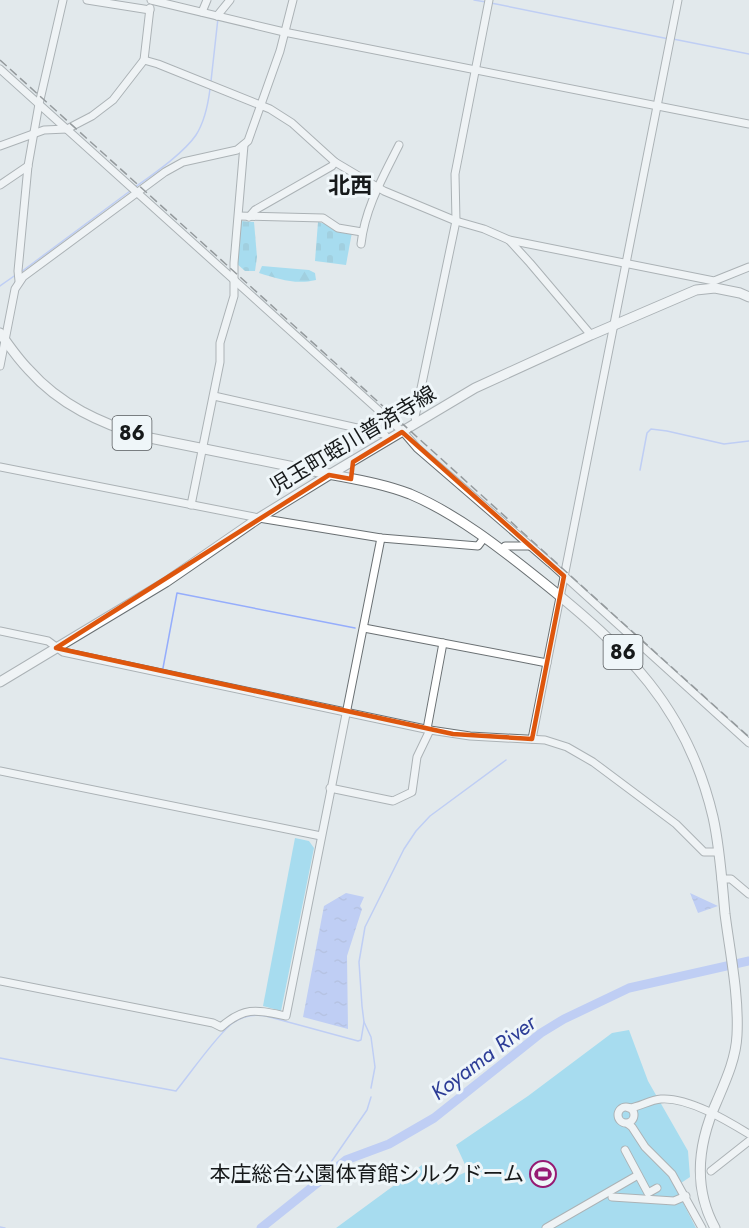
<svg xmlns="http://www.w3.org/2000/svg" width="749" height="1228" font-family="Jost,'Noto Sans JP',sans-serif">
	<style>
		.forest { fill: url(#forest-firs) }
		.cemetery { fill: url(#cemetery-stones) }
		.park { fill: #5fcdf1 }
		.water { fill: url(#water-ripples) }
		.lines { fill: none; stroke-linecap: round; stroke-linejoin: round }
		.stream { stroke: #95adfc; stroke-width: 1.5 }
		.river { stroke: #95adfc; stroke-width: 9 }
		.minor-casing { stroke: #6a7073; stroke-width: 9 }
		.major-casing { stroke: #6a7073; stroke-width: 11 }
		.minor { stroke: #fff; stroke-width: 7 }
		.major { stroke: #fff; stroke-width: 9 }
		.rail { stroke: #373a3c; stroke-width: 1.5; stroke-dasharray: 9 4.5; stroke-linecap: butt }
		.marked { fill: none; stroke: #de560d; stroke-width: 4.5; stroke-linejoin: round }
		.labels { text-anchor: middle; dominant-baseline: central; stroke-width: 6; stroke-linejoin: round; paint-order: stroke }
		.shield { fill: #eff6f9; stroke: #575b5d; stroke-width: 1.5 }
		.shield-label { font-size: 20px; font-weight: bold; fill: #16191a }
		.street-label { font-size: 21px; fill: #16191a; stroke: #eff6f9 }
		.poi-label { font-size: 21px; fill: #16191a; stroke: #eff6f9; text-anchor: end }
		.neighbourhood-label { font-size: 22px; font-weight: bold; fill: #16191a; stroke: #eff6f9 }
		.water-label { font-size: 22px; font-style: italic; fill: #2c3c96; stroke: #eff6f9 }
	</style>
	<defs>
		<pattern id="forest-firs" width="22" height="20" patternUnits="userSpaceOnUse" patternTransform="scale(1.5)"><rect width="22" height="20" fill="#5fcdf1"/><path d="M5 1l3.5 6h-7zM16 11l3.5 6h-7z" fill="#52afce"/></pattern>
		<pattern id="cemetery-stones" width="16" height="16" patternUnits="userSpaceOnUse" patternTransform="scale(1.5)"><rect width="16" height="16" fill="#5fcdf1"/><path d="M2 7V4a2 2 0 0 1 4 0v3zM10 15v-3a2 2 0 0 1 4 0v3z" fill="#52afce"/></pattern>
		<pattern id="water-ripples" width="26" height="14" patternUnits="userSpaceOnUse" patternTransform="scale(1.5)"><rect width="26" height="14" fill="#95adfc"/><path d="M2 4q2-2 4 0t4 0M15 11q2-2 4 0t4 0" fill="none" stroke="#8094d7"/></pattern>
	</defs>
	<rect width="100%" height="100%" fill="#e2e9ec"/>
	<path class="forest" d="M 262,266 L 309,270 L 315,273 L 316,280 C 295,285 279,279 259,273 Z"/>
	<g class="cemetery">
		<polygon points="240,221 254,222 257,257 255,271 245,271 236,263"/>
		<polygon points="318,222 352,232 346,265 315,261"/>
	</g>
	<g class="park">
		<polygon points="295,838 309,841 314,848 281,1011 263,1006"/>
		<polygon points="629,1030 648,1081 688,1151 690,1177 675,1187 696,1228 336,1228 426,1162 438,1185 468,1171 456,1145 528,1096 612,1033"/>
	</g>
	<g class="water">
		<polygon points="346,893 364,897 360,906 362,909 347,956 348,1029 303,1017 324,906"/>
		<polygon points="690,893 718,906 698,913"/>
	</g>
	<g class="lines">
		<g class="stream">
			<polyline points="474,0 486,2"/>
			<polyline points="491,3 669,39"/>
			<polyline points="673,39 749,54"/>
			<polyline points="211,81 218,18"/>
			<path d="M 134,188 C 152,175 184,153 196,135 C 205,121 208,105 210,89"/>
			<polyline points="21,272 130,191"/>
			<polyline points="0,286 17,274"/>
			<polyline points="640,470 647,433 651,429 667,431 724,444 749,441"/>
			<polyline points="163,668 177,593 355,628"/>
			<path d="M 0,1058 L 176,1091 C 190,1074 218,1033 234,1022 C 244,1016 255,1014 266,1016 L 358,1041 L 361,1040 L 364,1022"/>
			<polyline points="371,1088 375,1067 371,1037 364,1022 362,1006 359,962 365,927 404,849 416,831 430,816 506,760"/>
			<polyline points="318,1181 367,1110 371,1097"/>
			<polyline points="0,1227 5,1228"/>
		</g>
		<polyline class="river" points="261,1228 346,1160 389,1144 434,1118 541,1033 564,1019 629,988 749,961"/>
		<defs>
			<g id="minor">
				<polyline points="87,0 150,10"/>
				<polyline points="151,0 284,32 749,124"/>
				<polyline points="202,12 207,0"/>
				<polyline points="217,16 230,0"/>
				<polyline points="144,60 150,8"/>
				<polyline points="0,69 405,434 417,448 550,563 749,743"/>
				<polyline points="0,146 44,130 67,129 92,116 113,100 144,60 158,64 270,109 292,123 335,162 384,191 456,221 484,229 509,240 530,263 591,335"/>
				<polyline points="0,185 28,166"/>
				<polyline points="239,216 323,218 338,228 362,232"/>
				<polyline points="249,217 255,210 332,166 335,162"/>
				<polyline points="509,240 714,281 749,267"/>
				<path d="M 361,244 C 365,208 383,177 399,145"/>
				<polyline points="19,281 18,271 28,166 39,104 63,0"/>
				<polyline points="0,366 15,289 23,277 165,172 183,162 237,150 248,141 280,51 293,0"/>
				<polyline points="214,396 384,434 388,439"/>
				<polyline points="416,422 415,417 456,221 455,174 489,0"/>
				<polyline points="0,467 259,518 381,538 478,546 484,538"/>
				<polyline points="191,505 220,362 220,343 234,296 234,263 244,145"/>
				<polyline points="502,551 505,546 530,546"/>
				<polyline points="364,628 547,663"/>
				<polyline points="0,631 48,641 63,652 430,730 470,736 545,740 567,747 593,762 676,824 704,852 719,852"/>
				<polyline points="427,729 443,643"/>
				<polyline points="532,739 678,0"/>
				<polyline points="0,771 321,836"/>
				<polyline points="330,788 393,801 412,792 417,757 430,730"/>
				<polyline points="721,879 731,879 749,894"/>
				<path d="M 0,981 L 213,1023 L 221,1027 C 245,1006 257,1010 286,1016 L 381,538"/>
				<circle cx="626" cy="1115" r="8"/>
				<path d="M 629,1108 C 640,1107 649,1100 661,1099 C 688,1097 726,1120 749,1134"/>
				<polyline points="628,1124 632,1127 645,1147 672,1174 702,1228"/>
				<polyline points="625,1150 648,1193 657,1188"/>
				<polyline points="711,1171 749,1141"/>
				<polyline points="612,1197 674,1201 686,1196"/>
				<polyline points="546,1228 638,1175"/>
			</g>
			<g id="major">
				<path d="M 0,333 C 9,346 18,359 29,370 C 60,405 100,423 145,437 C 201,448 258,460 314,471 C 346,478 379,482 410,494 C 457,514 500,548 540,580 C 625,648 687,706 713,817 C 720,848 722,882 725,914 C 730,953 739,995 737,1035 C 736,1058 726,1080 717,1101 C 698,1143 692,1186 715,1228"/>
				<polyline points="0,682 166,582 259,518 329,475 475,388 591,335 696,290 715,288 740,293 749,297"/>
			</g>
		</defs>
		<use href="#minor" class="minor-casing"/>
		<use href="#major" class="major-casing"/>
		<use href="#minor" class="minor"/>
		<use href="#major" class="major"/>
		<polyline class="rail" points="0,60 749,737"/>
	</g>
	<path d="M0 0H749V1228H0ZM 402,432 L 564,576 L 532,739 L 453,734 L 56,648 L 329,475 L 351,479 L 353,462 Z" fill="#e2e9ec" fill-opacity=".55" fill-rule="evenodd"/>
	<path class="marked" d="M 402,432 L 564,576 L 532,739 L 453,734 L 56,648 L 329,475 L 351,479 L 353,462 Z"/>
	<defs>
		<symbol id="stadium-ring" viewBox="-11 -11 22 22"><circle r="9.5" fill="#eff6f9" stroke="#961a73" stroke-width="1.5"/><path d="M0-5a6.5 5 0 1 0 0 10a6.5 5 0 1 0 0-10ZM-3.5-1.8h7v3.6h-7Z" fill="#961a73"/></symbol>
	</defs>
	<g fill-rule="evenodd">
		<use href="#stadium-ring" x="528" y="1159" width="30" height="30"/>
	</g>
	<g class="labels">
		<g class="shield">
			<rect x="112.5" y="416" width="39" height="34" rx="4.5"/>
			<rect x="603.5" y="635" width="39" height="34" rx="4.5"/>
		</g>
		<g class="shield-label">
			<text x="132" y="433">86</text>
			<text x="623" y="652">86</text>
		</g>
		<g class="street-label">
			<text transform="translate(353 440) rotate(-31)">児玉町蛭川普済寺線</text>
		</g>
		<g class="poi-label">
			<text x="524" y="1174">本庄総合公園体育館シルクドーム</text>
		</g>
		<g class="neighbourhood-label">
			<text x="350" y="185">北西</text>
		</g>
		<g class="water-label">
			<text transform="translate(483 1057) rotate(-37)">Koyama River</text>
		</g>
	</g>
</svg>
